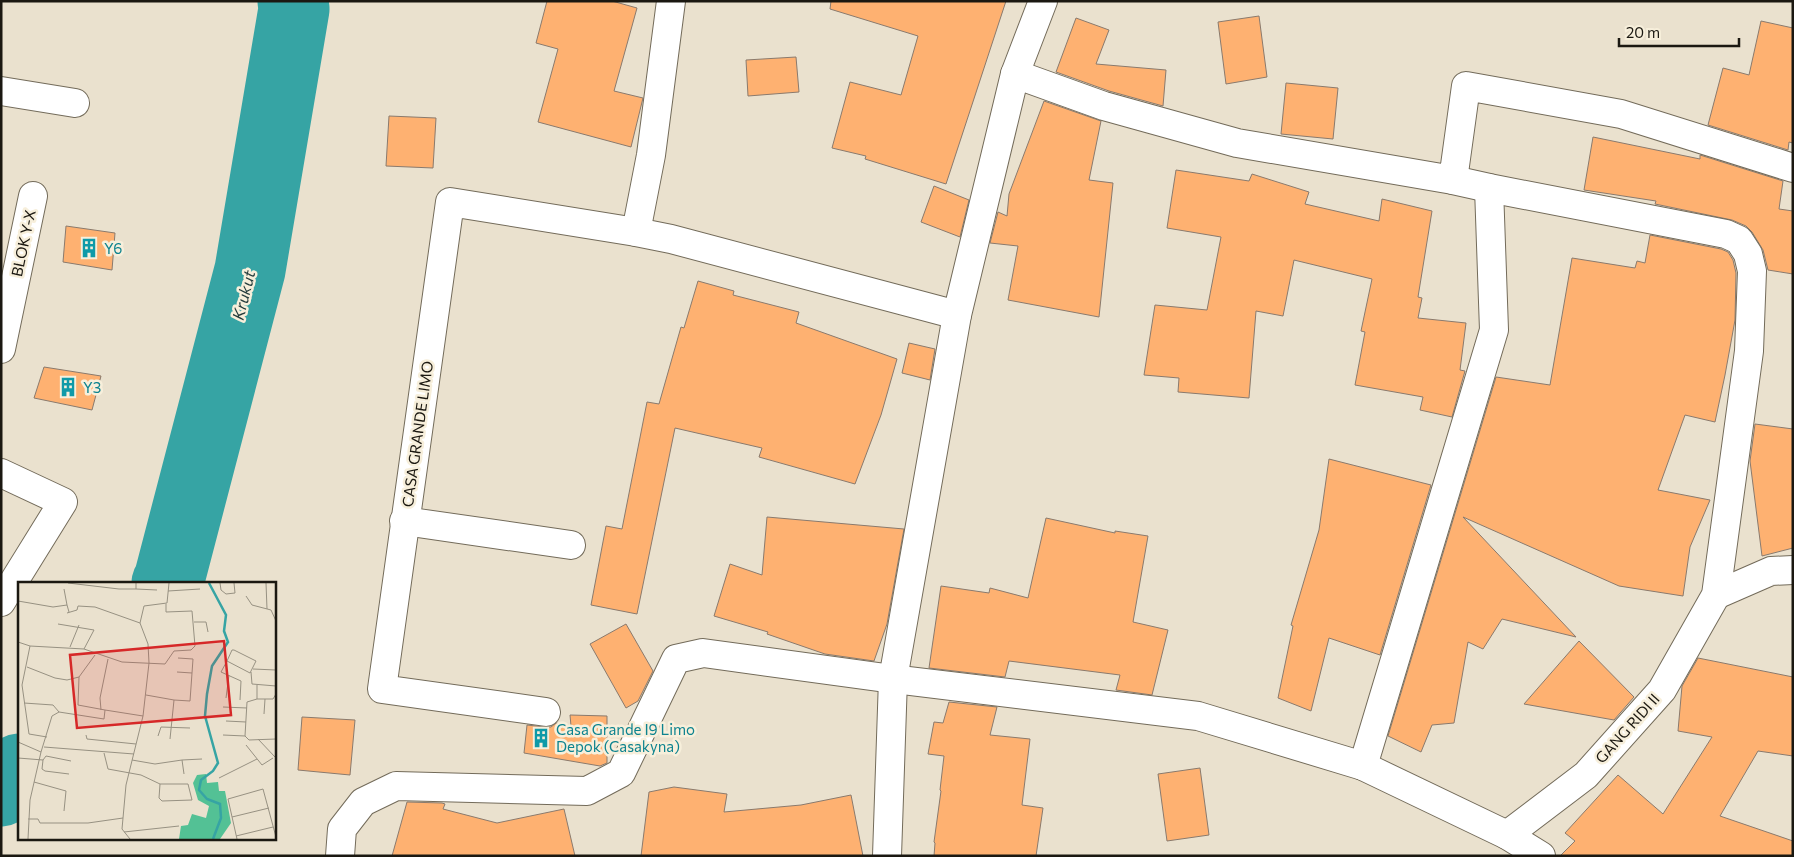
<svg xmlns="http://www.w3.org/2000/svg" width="1794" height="857" font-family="Commissioner,sans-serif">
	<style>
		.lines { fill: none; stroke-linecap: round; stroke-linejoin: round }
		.river { stroke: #36a4a4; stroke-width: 71 }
		.building { fill: #feb171; stroke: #8a7a6d }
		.minor-casing { stroke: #736b5a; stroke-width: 30 }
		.minor { stroke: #fff; stroke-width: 28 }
		.labels { text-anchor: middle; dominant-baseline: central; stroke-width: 5; stroke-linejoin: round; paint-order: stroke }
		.street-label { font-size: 15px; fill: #1b1811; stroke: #f7efdb }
		.culture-label { font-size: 15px; fill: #0d838f; stroke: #f7efdb; text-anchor: start }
		.water-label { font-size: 16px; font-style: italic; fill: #243c3c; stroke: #f7efdb }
		.inset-river { fill: none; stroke: #36a4a4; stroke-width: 2.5 }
		.inset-road { fill: none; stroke: #979182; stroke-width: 1 }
		.view { fill: #d62828; fill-opacity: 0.15; stroke: #d62828; stroke-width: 2.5 }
		.inset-edge { fill: none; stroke: #1b1811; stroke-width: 2.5 }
	</style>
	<rect width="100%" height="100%" fill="#eae1ce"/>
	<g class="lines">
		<g class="river">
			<polyline points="167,583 169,580 250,270 294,9 293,1"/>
			<polyline points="1,791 19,769"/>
		</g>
	</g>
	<g class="building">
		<polygon points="547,1 612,1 637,8 614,91 643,98 631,147 538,122 558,49 536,43"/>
		<polygon points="831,1 1006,1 946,184 865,159 866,156 832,148 850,82 901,95 918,36 830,9"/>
		<polygon points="1259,16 1267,77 1226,84 1218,22"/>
		<polygon points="1076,18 1109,30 1096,64 1166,70 1163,106 1109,91 1056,72"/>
		<polygon points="1761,21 1793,28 1793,143 1789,142 1788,150 1708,125 1723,68 1749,75"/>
		<polygon points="796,57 799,92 748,96 746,60"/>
		<polygon points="1286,83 1338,88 1333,139 1281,134"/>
		<polygon points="1044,101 1101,121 1089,180 1113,183 1099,317 1008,300 1018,246 990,243 998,212 1007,216 1009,194"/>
		<polygon points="389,116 436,118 433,168 386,166"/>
		<polygon points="1593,137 1700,159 1700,155 1783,181 1779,209 1793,211 1793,274 1768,270 1763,250 1752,232 1746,226 1732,220 1655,204 1656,201 1584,190"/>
		<polygon points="1176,170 1249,181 1252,174 1309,192 1305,204 1379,221 1382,199 1432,211 1418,297 1422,298 1418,318 1466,323 1460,370 1465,371 1452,417 1420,410 1423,397 1355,385 1365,332 1361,331 1372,279 1294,260 1283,316 1256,311 1249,398 1178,392 1179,378 1144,375 1155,305 1207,310 1221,237 1167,228"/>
		<polygon points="934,186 969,200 960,237 921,222"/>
		<polygon points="66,226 115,233 112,270 63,262"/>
		<polygon points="1650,235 1721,249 1728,252 1733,260 1736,273 1735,320 1725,375 1715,422 1685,415 1658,490 1710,500 1690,547 1683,596 1619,586 1463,517 1576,637 1502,619 1483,649 1468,642 1454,723 1432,725 1421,752 1388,736 1496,377 1550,385 1572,258 1635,268 1637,261 1645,263"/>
		<polygon points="698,281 734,291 733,295 799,312 796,323 897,359 881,415 855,484 759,457 762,448 675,428 637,614 591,605 606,526 622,529 647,402 659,404 681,327 684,328"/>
		<polygon points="909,343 935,349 930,380 902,373"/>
		<polygon points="44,367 101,376 92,410 34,398"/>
		<polygon points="1755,424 1793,429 1793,548 1762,556 1750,461"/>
		<polygon points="1329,459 1431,485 1380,655 1329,638 1311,711 1278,698 1293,626 1291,625 1319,530"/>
		<polygon points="767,517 904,529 887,624 874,661 825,654 767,634 768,632 714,616 730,564 762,575"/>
		<polygon points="1046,518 1115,533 1115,531 1148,536 1133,622 1168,630 1152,695 1116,690 1120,675 1009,661 1005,677 929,668 941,586 989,593 990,588 1028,598"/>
		<polygon points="626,624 653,671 638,701 626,708 590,644"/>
		<polygon points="1579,641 1634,697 1614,720 1524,704"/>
		<polygon points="1698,658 1793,677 1793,756 1758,751 1720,816 1793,841 1793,856 1560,856 1575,841 1565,833 1618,775 1663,814 1712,737 1678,731 1682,686"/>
		<polygon points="949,702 997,707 990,735 1030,739 1022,805 1043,808 1036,856 934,856 935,843 934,842 941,791 940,790 944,756 928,754 934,722 943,723"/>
		<polygon points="570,715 607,716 607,763 600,766 524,753 527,725 544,727 551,727 556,723 571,726"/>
		<polygon points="302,717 355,720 350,775 298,770"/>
		<polygon points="1200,768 1209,835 1167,841 1158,774"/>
		<polygon points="674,787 727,794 724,812 801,805 851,795 863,856 641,856 649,792"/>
		<polygon points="407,802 442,803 445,804 443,809 497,823 564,809 575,856 392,856"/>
	</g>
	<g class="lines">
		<defs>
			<g id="minor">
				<polyline points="671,1 651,155 636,232 671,239 957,315"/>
				<polyline points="1015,74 1104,106 1237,143 1453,180 1466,86 1621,114 1793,168"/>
				<polyline points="1,91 75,103"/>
				<polyline points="1453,180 1489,188 1726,234 1739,240 1748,254 1752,271 1749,351 1716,595 1662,690 1586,775 1507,835"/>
				<polyline points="1,349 33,196"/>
				<polyline points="1,473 63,502 1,602"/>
				<polyline points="404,521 571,545"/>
				<polyline points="1716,595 1771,571 1793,570"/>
				<polyline points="546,712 382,689 450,202 636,232"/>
				<polyline points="1363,766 1494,330 1489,188"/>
				<polyline points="340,856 342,829 363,802 396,786 587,791 621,773 676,659 703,653 893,679 1198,716 1363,766 1507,835 1541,856"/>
				<polyline points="887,856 893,679 957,315 1015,74 1043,1"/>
			</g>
		</defs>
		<use href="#minor" class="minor-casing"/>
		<use href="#minor" class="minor"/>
	</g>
	<defs>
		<symbol id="building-bare" viewBox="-9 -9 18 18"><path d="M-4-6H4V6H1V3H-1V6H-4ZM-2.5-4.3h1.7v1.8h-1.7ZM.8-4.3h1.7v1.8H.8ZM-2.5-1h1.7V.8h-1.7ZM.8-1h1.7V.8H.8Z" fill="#0f9aa8" stroke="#f7efdb" stroke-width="2.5" paint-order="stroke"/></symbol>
	</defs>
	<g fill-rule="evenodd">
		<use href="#building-bare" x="75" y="234" width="28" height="28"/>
		<use href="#building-bare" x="54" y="373" width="28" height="28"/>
		<use href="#building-bare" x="527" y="724" width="28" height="28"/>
	</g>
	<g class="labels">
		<g class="street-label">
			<text transform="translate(23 243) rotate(-78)">BLOK Y-X</text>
			<text transform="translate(417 434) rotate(-82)">CASA GRANDE LIMO</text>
			<text transform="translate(1627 728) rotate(-48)">GANG RIDI II</text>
		</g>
		<g class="culture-label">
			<text x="104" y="248">Y6</text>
			<text x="83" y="387">Y3</text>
			<text x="556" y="729">Casa Grande I9 Limo<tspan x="556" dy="17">Depok (Casakyna)</tspan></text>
		</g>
		<g class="water-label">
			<text transform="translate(243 295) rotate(-76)">Krukut</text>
		</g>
	</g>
	<g transform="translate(18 582)">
		<rect width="258" height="258" fill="#eae1ce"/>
		<path d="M 188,192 L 189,201 L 200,200 L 201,209 L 207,209 L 213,241 L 202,257 L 161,257 L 163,244 L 170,243 L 174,232 L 188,236 L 191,224 L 180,218 L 175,201 L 179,193 Z" fill="#53c195"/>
		<path class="inset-river" d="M 191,1 L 208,33 L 206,49 L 210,60 L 194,84 L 189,112 L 187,134 L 200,181 L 195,189 L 183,198 L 181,208 L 189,217 L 202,222 L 203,236 L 195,257"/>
		<path class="inset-road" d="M 50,1 L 101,7 L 118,7 L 118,1M 202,1 L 203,8 L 208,12 L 217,11 L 216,1M 248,1 L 249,27M 46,7 L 49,23M 118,7 L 139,8M 150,9 L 182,7M 228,14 L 234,23 L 253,28 L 258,39M 0,19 L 35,25 L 49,23 L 51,30M 49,31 L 59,28 L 60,24 L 77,25 L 122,41M 176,40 L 188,40 L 190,50M 40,42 L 76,48 L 66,67M 0,60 L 12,64 L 66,67 L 104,80 L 147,82 L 156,69 L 173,68 L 177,64 L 174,29 L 148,30 L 148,22M 12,64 L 4,103 L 11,152 L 29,155M 52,65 L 61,43M 77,73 L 61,95 L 60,123 L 87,128M 209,79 L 232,91 L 238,79 L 216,68 L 214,68 L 209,79 L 203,90 L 223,99 L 222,118M 9,85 L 37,96 L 49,98 L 61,95M 235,87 L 258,88M 159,90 L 174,91M 233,90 L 234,102 L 258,104M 239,103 L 239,117 L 255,117 L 258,112M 128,113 L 156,118 L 152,157M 208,116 L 211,93M 156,118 L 172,119 L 175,77 L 160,76M 6,121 L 35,123 L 41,130M 205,125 L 229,126M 83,128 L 82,116 L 90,77M 246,132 L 247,117M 208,139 L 228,140M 68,153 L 69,157 L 118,162M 205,153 L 227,154 L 229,120 L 239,117M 140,154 L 143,145 L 172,146M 227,154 L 231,158 L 258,157M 240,157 L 257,175M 0,160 L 23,170 L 12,218 L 10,257M 228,163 L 244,183 L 255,176M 26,165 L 116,172M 23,170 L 34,134 L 41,130 L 86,137 L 87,128 L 125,134M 86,171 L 90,187 L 123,193 L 142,202 L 170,202 L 174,218 L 144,219 L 141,216 L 142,202M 0,176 L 25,178 L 28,174 L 53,179M 25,178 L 24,187 L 27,189 L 51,192M 114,178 L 137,182 L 164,178 L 166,192M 164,178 L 184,177M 201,196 L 239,177M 16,200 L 48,209 L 46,229M 214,235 L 251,226M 10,237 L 20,237 L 22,241 L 70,241 L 105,236M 106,250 L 161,244M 218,254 L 255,245M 112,257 L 104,247 L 108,203 L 125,134 L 131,81 L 130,62 L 122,41 L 126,24 L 149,21 L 151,1M 219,257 L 210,217 L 245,207 L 258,255"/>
		<path class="view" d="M 206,59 L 213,133 L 59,146 L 52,73 Z"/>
		<rect width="258" height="258" class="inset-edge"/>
	</g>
	<rect width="1794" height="857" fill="none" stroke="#1b1811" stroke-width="5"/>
	<path d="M1619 38v8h120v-8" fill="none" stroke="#1b1811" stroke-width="2.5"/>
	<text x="1626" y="38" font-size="15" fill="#1b1811" stroke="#f7efdb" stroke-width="4" paint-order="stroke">20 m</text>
</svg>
